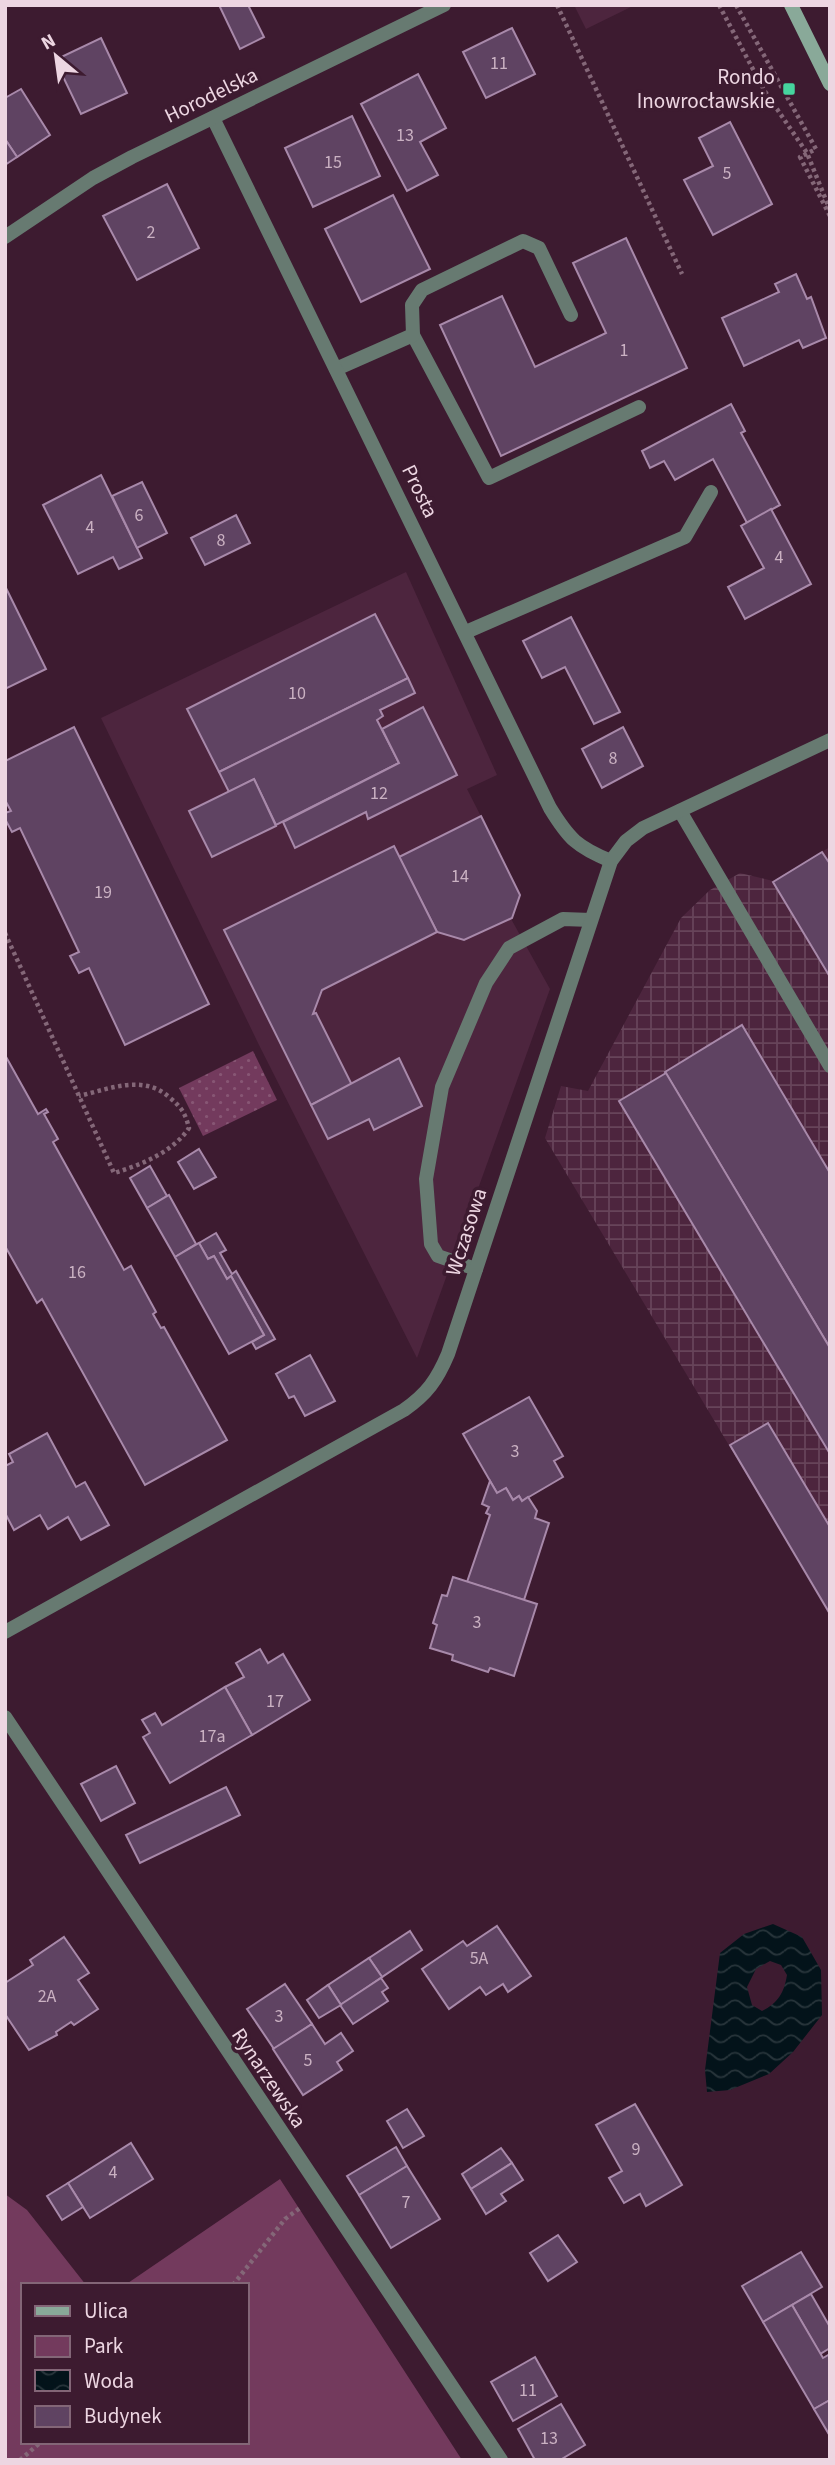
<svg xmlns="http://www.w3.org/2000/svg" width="835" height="2465" font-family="'Source Sans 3',sans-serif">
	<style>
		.built { fill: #4d253e }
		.industrial { fill: url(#industrial-grid) }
		.green { fill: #733a5d }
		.park { fill: url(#park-dots) }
		.water { fill: url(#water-waves); fill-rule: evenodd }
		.building { fill: #5f4362; stroke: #a889aa; stroke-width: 2 }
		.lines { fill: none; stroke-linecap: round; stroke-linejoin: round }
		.path { stroke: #846778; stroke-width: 4.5; stroke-dasharray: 3.5 3.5; stroke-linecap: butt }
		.lane { stroke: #677a71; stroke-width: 14 }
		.street { stroke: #677a71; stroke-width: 14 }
		.secondary { stroke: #89a999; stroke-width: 14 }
		.poi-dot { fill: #46d49e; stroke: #3d1b30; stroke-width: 2.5 }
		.labels { text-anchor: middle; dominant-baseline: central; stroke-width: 7; stroke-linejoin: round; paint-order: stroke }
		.number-label { font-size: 18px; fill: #cab1c2 }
		.poi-label { font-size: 21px; fill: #edd6e2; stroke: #3d1b30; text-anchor: end }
		.street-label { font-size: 21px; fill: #edd6e2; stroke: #3d1b30 }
	</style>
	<defs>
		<pattern id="industrial-grid" width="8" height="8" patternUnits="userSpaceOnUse" patternTransform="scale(1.75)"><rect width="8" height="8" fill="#4d253e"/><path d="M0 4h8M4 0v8" fill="none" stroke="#67445a"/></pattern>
		<pattern id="park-dots" width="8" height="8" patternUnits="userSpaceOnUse" patternTransform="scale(1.75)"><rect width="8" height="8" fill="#733a5d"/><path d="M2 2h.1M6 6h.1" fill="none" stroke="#875674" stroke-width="1.8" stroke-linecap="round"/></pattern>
		<pattern id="water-waves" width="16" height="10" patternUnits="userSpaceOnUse" patternTransform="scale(1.75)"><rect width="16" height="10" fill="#03131a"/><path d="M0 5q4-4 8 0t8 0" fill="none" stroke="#28353b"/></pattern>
	</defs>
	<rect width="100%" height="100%" fill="#3d1b30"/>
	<g class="built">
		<polygon points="574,5 635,5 586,29"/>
		<polygon points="406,572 497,775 467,789 519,891 510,917 550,989 417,1358 259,1045 101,718"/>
	</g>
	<polygon class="industrial" points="830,847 830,1614 545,1138 561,1086 588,1091 681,918 710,890 740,873 773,881"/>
	<polygon class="green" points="280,2179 462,2460 5,2460 5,2194 27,2210 86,2285 23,2285 23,2442 247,2442 247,2285 125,2285"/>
	<polygon class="park" points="253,1051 277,1100 203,1136 179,1088"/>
	<path class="water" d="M 773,1924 L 802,1937 L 821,1970 L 822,2015 L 793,2052 L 769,2074 L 730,2090 L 707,2092 L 705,2070 L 720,1953 L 744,1934 ZM 770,1961 L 781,1965 L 787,1975 C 784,1993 778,2003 762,2011 L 752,2005 L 747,1987 L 756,1969 Z"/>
	<g class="building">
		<polygon points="219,5 248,5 264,37 240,49"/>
		<polygon points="512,28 535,74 486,98 463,52"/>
		<polygon points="101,38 127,93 81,114 55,60"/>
		<polygon points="418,74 446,128 420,142 438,175 407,191 361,104"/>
		<polygon points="21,89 50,135 17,157 5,139 5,98"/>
		<polygon points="352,116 380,176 313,207 285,148"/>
		<polygon points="730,122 772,204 713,235 684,180 713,166 699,138"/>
		<polygon points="5,139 17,157 5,165"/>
		<polygon points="167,184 199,248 137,280 103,216"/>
		<polygon points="393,195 430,269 361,302 325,229"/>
		<polygon points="626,238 687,368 501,456 440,325 502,296 535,367 606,333 573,263"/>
		<polygon points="796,274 807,299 811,297 826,338 803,348 799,340 744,366 722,318 779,292 775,284"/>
		<polygon points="731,404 745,431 741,433 780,505 747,523 713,459 675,480 664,461 650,468 642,451"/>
		<polygon points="101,475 142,558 119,569 113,557 78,574 43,505"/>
		<polygon points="142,482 167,533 137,548 112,496"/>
		<polygon points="771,509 811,584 745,619 728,587 764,568 741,526"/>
		<polygon points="236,515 250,543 205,565 191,538"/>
		<polygon points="5,586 46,669 5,689"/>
		<polygon points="375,614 408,678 219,772 187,709"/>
		<polygon points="571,617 620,712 594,724 565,667 542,678 523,641"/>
		<polygon points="408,678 415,693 380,710 383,716 377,720 399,763 276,825 254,779 229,792 219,772"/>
		<polygon points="423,707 457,775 368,819 366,812 295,848 283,822 399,763 382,729"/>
		<polygon points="74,727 209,1004 125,1045 89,968 79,973 70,956 79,952 20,828 12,832 5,819 5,813 11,811 5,800 5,761"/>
		<polygon points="623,727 643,766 602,788 582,749"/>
		<polygon points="254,779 276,826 212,857 189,811"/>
		<polygon points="481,816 520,895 512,918 464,940 437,932 399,857"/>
		<polygon points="394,846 437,932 322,990 313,1014 316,1013 352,1085 311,1105 224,930"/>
		<polygon points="822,852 830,864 830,977 773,882"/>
		<polygon points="742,1025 830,1173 830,1348 665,1072"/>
		<polygon points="5,1055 38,1114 46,1109 48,1112 44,1114 58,1139 53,1142 124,1270 131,1266 156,1312 153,1314 161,1328 164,1327 227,1440 145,1485 42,1299 37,1303 5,1246"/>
		<polygon points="399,1058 422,1106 374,1130 369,1119 328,1139 311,1105"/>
		<polygon points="666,1073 830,1348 830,1454 619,1101"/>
		<polygon points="199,1149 216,1177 194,1189 178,1162"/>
		<polygon points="150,1166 167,1196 147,1208 130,1178"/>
		<polygon points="169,1195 196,1244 175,1257 147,1208"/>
		<polygon points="216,1233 226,1250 220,1253 232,1274 236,1271 275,1339 256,1349 252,1342 264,1335 231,1276 227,1279 214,1256 208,1259 199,1243"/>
		<polygon points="199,1243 208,1259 214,1256 227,1279 231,1276 264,1335 229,1354 175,1257"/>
		<polygon points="310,1355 335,1401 305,1416 294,1396 289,1398 276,1374"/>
		<polygon points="529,1397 563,1456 554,1461 563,1477 522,1501 519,1496 513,1500 506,1488 497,1493 463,1434"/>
		<polygon points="768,1423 830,1527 830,1614 730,1445"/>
		<polygon points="47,1433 76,1487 85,1482 109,1525 81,1540 68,1517 48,1529 40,1515 14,1530 5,1513 5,1466 13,1462 9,1454"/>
		<polygon points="490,1481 497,1493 506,1488 513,1500 519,1496 522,1501 528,1497 537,1511 535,1518 549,1523 524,1600 467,1582 490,1515 486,1513 489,1507 482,1504"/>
		<polygon points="453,1577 537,1604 514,1676 490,1668 488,1672 452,1660 453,1655 430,1648 437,1625 433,1623 442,1595 447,1596"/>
		<polygon points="260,1649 268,1663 283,1654 310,1700 252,1735 225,1687 244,1677 236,1663"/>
		<polygon points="225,1687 252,1735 170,1783 143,1737 150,1733 142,1720 155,1713 162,1725"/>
		<polygon points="116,1766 135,1803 101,1821 81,1784"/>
		<polygon points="226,1787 240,1815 140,1863 126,1835"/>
		<polygon points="497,1926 531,1976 508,1992 503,1984 486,1995 480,1987 449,2009 422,1969 463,1941 467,1946"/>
		<polygon points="410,1931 422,1950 382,1977 369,1958"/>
		<polygon points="64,1937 89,1973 78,1980 98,2009 74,2025 71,2022 56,2032 57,2035 29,2050 5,2014 5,1983 33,1965 30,1960"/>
		<polygon points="369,1958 382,1977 341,2005 328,1985"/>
		<polygon points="381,1978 388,1988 382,1992 388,2001 353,2024 340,2005"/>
		<polygon points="285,1984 312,2024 274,2049 247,2009"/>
		<polygon points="328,1985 341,2005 319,2018 307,2000"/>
		<polygon points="312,2024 325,2044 341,2033 353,2051 337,2062 342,2070 303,2095 273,2049"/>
		<polygon points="635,2104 682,2185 646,2206 640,2194 624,2203 609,2178 622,2171 596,2125"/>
		<polygon points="407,2109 424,2136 403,2148 387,2121"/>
		<polygon points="131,2143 153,2179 90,2218 68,2183"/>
		<polygon points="396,2147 407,2166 359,2195 347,2176"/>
		<polygon points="501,2148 512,2163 471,2189 462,2174"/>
		<polygon points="512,2163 523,2180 501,2194 506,2201 486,2214 471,2189"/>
		<polygon points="407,2166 440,2219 391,2248 359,2195"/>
		<polygon points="68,2183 83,2207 62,2220 47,2196"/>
		<polygon points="558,2235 577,2262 548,2281 530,2253"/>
		<polygon points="801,2252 822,2287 763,2322 742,2286"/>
		<polygon points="811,2294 830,2327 830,2348 820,2354 792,2305"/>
		<polygon points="792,2305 823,2358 830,2354 830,2400 814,2409 763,2322"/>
		<polygon points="535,2357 557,2396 513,2421 491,2382"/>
		<polygon points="830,2400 830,2436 814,2409"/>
		<polygon points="561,2404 585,2445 560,2460 535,2460 518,2429"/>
	</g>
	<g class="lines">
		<g class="path">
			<polyline points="557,5 682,274"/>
			<polyline points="719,5 764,90 807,153 830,210"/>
			<polyline points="736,5 816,149 800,157 830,216"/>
			<path d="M 5,933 L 114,1173 C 141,1165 173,1152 189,1128 C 185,1112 181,1107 169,1097 C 143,1074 109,1089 79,1096"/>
			<polyline points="233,2285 285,2219 300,2208"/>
			<polyline points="20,2460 41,2442"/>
		</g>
		<g class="lane">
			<polyline points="413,335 489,478 639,407"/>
			<polyline points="336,369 413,335 412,305 422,290 523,241 539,248 571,315"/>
			<polyline points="466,632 685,537 711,492"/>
			<polyline points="680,811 830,1066"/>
			<polyline points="476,1269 438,1256 431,1244 426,1179 442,1087 486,983 509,948 563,919 591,920"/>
		</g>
		<g class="street">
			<path d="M 213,118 L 550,808 C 569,839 577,847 611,861"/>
			<polyline points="5,237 93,178 132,157 444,5"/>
			<path d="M 5,1632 L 404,1410 C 427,1394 437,1380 448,1354 L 611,861 L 626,841 L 643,828 L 830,740"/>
			<polyline points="5,1717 501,2460"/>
		</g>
		<polyline class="secondary" points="791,5 830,84"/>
	</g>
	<rect class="poi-dot" x="782" y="82" width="14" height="14" rx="3.5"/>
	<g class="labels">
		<g class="number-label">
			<text x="499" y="63">11</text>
			<text x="405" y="135">13</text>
			<text x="333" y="162">15</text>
			<text x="727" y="173">5</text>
			<text x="151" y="232">2</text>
			<text x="624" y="350">1</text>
			<text x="139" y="515">6</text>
			<text x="90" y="527">4</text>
			<text x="221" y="540">8</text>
			<text x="779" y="557">4</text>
			<text x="297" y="693">10</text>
			<text x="613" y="758">8</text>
			<text x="379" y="793">12</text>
			<text x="460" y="876">14</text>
			<text x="103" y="892">19</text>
			<text x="77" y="1272">16</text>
			<text x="515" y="1451">3</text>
			<text x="477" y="1622">3</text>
			<text x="275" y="1701">17</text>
			<text x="212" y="1736">17a</text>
			<text x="479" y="1958">5A</text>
			<text x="47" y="1996">2A</text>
			<text x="279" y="2016">3</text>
			<text x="308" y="2060">5</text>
			<text x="636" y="2149">9</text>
			<text x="113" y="2172">4</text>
			<text x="406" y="2202">7</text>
			<text x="528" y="2390">11</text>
			<text x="549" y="2438">13</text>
		</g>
		<g class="poi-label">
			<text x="775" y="77">Rondo<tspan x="775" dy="24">Inowrocławskie</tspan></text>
		</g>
		<g class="street-label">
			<text transform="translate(211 95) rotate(-26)">Horodelska</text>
			<text transform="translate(420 491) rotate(64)">Prosta</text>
			<text transform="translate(466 1232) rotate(-72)">Wczasowa</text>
			<text transform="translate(269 2078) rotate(56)">Rynarzewska</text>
		</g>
	</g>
	<rect width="835" height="2465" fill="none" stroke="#edd6e2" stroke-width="14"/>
	<rect x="21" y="2283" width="228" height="161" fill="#3d1b30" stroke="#836677" stroke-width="2"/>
	<rect x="35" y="2306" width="35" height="10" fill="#89a999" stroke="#836677" stroke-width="2"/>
	<text x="84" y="2318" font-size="21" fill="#edd6e2">Ulica</text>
	<rect x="35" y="2336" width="35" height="21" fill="#733a5d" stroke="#836677" stroke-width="2"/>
	<text x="84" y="2353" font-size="21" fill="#edd6e2">Park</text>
	<rect x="35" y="2370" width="35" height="21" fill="url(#water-waves)" stroke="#836677" stroke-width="2"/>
	<text x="84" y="2388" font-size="21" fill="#edd6e2">Woda</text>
	<rect x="35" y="2406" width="35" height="21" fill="#5f4362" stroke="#836677" stroke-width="2"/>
	<text x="84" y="2423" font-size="21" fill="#edd6e2">Budynek</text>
	<g transform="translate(56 56) rotate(331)" stroke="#3d1b30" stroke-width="5" paint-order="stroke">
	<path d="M0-5L12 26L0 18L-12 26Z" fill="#edd6e2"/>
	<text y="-10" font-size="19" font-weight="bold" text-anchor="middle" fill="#edd6e2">N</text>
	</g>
</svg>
